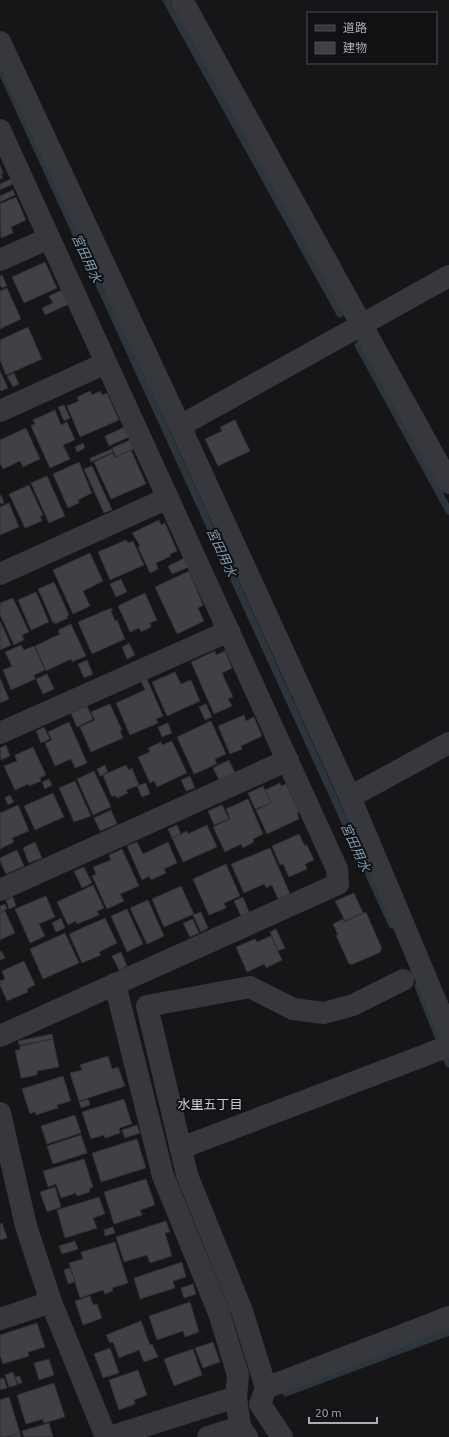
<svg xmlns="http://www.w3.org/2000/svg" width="449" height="1437" font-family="Ubuntu,'Noto Sans JP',sans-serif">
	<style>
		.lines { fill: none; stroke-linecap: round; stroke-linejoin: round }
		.stream { stroke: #2c353c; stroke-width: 7 }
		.building { fill: #404145; stroke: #303034 }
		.minor { stroke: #37383d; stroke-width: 22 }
		.tertiary { stroke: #37383d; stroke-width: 22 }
		.labels { text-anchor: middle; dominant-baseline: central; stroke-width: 4; stroke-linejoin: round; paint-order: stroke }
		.water-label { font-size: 13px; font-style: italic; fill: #7f9bb3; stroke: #111113 }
		.neighbourhood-label { font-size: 13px; fill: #c9ccd4; stroke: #111113 }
	</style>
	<rect width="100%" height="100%" fill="#161618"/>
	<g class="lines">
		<g class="stream">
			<polyline points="166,0 340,314"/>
			<polyline points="0,68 392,925"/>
			<polyline points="358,345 449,511"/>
			<polyline points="418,986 439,1039"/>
			<polyline points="447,1060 449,1064"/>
			<polyline points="286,1393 449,1332"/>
		</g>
	</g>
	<g class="building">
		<polygon points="0,165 3,173 1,174 3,178 0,179"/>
		<polygon points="11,179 13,184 0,190 0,184"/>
		<polygon points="13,190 15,195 0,202 0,196"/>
		<polygon points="16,197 26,220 11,227 13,233 1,238 0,204"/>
		<polygon points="45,262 57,288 24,303 12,277"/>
		<polygon points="2,275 7,286 2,288 0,285 0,276"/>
		<polygon points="7,288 21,319 0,329 0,291"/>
		<polygon points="62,290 69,304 45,315 42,308 53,303 49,296"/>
		<polygon points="28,327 42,359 6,375 0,360 0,340"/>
		<polygon points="0,371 8,388 1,391 0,390"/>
		<polygon points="14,373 19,384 13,387 7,376"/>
		<polygon points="90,391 92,395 100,391 102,395 107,393 119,420 80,437 67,406 79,401 77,397"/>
		<polygon points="64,405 70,418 64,421 58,407"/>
		<polygon points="55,410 61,425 67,422 75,440 63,445 70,459 50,468 31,426 35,424 33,420"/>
		<polygon points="235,420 250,451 218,466 205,439 222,431 220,427"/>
		<polygon points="125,427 129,437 109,446 105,436"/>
		<polygon points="26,428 40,459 23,467 20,461 3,469 0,463 0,440"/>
		<polygon points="130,440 134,449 116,457 112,448"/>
		<polygon points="83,443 85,448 77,452 75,447"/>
		<polygon points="112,449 113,452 91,462 90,458"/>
		<polygon points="131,450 146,484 111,499 94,462 113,453 115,458"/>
		<polygon points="79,462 92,493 78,500 79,503 68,508 53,474"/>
		<polygon points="92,466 112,510 104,513 84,469"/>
		<polygon points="47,476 65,516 49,523 31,483"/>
		<polygon points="29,485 43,515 40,516 42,521 25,528 9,494"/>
		<polygon points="1,495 4,503 0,504 0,496"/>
		<polygon points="9,503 19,527 0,535 0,507"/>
		<polygon points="159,520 161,525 165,523 177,551 170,554 171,556 156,563 158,569 150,573 138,547 140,546 132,533"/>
		<polygon points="126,540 128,543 133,541 144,565 110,580 98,552"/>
		<polygon points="90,553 103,581 83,591 90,606 73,614 53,570"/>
		<polygon points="185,558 189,567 172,574 168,566"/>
		<polygon points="189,571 203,605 198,608 204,621 177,634 155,587"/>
		<polygon points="121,579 127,592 116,597 110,584"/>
		<polygon points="54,582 69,615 67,616 68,618 55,624 55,622 53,623 38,589"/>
		<polygon points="36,592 49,622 31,630 18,600"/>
		<polygon points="145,593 157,620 150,623 151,627 141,632 139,628 130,632 118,606"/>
		<polygon points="13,598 29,632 22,635 24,640 14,645 0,615 0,603"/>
		<polygon points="111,608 113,610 111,611 115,621 117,620 125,639 92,654 78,622"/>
		<polygon points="0,621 11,645 0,650"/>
		<polygon points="71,624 86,656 72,662 71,659 46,671 35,646 60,634 58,630"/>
		<polygon points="129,643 135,655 127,659 122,647"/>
		<polygon points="21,645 24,650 34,646 45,670 34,675 35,679 11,690 3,670 12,666 5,652"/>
		<polygon points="215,651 216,655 225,651 232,668 222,673 233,697 228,699 232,706 214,714 191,662"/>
		<polygon points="87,660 93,674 84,678 78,664"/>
		<polygon points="175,672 181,684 191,680 200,701 167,716 152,682"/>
		<polygon points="47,674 54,689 43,694 36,679"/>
		<polygon points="0,678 9,699 0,703"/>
		<polygon points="147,679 163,716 156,719 158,723 130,735 116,703 145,690 141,681"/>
		<polygon points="110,704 122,730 120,731 123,738 91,752 80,727 95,720 91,712"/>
		<polygon points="206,704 212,717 205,720 199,707"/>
		<polygon points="87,706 93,719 77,727 71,713"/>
		<polygon points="244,715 246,721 254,717 262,736 241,746 242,749 230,754 218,726"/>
		<polygon points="211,721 226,754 215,759 217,764 194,774 177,737"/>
		<polygon points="69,722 87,763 75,768 71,759 55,766 45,743 52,740 48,732"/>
		<polygon points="168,723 172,733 162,737 158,727"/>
		<polygon points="44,727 50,739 41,743 36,731"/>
		<polygon points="172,741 187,773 157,787 154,781 150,783 138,757 150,752 148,748 161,742 162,745"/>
		<polygon points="6,745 10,756 1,760 0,748"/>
		<polygon points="33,747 46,775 40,778 41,781 29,786 28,784 15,790 4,766 17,761 15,755"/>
		<polygon points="229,760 235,773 219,780 213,768"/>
		<polygon points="105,765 108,772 100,776 97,769"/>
		<polygon points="126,765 129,770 132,768 139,785 126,790 128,793 117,798 115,795 112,797 103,775"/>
		<polygon points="94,771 111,807 93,815 77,779"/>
		<polygon points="190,776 195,788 186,791 181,780"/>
		<polygon points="49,779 52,785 45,789 42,782"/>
		<polygon points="75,781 91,816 74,822 59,788"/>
		<polygon points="146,783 150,794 142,797 137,786"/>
		<polygon points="280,783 281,786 286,784 299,812 297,813 299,819 267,834 256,810 271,803 265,790"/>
		<polygon points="263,786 271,803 255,809 248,793"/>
		<polygon points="53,793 64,817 35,830 24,806"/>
		<polygon points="10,795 14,802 8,805 5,798"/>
		<polygon points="248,799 263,834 253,839 254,842 243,848 241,844 225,852 213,827 230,819 226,809"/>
		<polygon points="18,805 29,831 12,838 14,842 0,849 0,813"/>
		<polygon points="222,805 229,819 214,825 208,811"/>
		<polygon points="111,810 117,824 100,831 94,818"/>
		<polygon points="177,825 181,834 172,838 168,829"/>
		<polygon points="207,825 217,847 183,862 172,838 187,831 188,834"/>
		<polygon points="299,834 305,846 307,845 314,860 305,864 307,869 289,877 283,864 280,865 272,846"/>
		<polygon points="35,842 42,858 29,863 23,848"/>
		<polygon points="137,842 143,854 168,842 177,863 164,869 166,873 151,880 149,876 142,880 127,846"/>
		<polygon points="270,848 290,894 278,899 272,885 266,888 264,884 244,893 231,864"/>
		<polygon points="122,849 139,886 120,894 124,901 107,909 92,876 96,874 93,867 111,860 109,855"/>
		<polygon points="17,850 24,866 6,874 0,861 0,858"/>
		<polygon points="226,864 240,896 224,903 226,908 209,915 193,879"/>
		<polygon points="84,867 92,883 82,888 74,871"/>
		<polygon points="93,885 104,908 97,911 99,915 77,924 76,921 68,925 57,902"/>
		<polygon points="181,886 194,914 164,927 152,899"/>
		<polygon points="354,893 363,913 345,921 335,901"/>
		<polygon points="46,896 55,917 39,924 45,936 30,943 15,909"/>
		<polygon points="13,897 16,906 9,909 6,900"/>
		<polygon points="243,897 249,912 241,916 234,901"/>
		<polygon points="148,900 164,936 147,944 130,908"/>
		<polygon points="5,904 7,909 0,913 0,906"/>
		<polygon points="127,909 143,944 127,952 111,916"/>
		<polygon points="5,911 15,933 0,940 0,913"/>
		<polygon points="201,912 208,928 201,932 193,915"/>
		<polygon points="366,912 382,949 380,950 381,952 351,965 350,963 349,964 336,935 338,935 333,924 343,919 344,922"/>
		<polygon points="61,918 65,928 56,932 52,923"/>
		<polygon points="105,918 117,943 99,952 101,955 82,963 69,934"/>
		<polygon points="193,919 199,933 190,937 183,923"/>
		<polygon points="276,929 285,948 278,951 270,932"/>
		<polygon points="65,933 79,963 43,979 30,949"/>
		<polygon points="271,936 282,960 266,968 264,964 247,972 236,947 255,939 257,942"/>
		<polygon points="1,951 5,958 0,960 0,952"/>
		<polygon points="121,952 127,966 119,970 112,956"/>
		<polygon points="24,961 35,985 27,989 28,992 7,1001 0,985 0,981 5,979 2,971"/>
		<polygon points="52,1034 53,1039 19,1045 18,1041"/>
		<polygon points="53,1039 59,1067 37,1071 37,1075 21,1078 15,1050 20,1050 20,1046"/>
		<polygon points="108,1056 112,1069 118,1067 125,1086 79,1101 70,1073 82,1070 80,1065"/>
		<polygon points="63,1076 71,1101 57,1105 58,1108 36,1115 35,1112 30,1114 22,1089"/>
		<polygon points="88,1099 90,1105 81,1108 79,1102"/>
		<polygon points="124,1099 132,1124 119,1128 120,1133 105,1138 104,1135 91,1139 82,1112"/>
		<polygon points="75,1115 81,1133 47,1144 41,1126"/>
		<polygon points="137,1125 140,1133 125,1138 122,1130"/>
		<polygon points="81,1135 87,1153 53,1164 47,1146"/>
		<polygon points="137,1139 146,1168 101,1182 92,1153"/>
		<polygon points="84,1159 93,1187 89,1189 90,1192 77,1196 76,1193 61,1198 56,1184 48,1187 43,1171"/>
		<polygon points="146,1179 155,1205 140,1210 142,1215 114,1224 104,1192"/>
		<polygon points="55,1187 61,1207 47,1212 40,1192"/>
		<polygon points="99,1197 105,1214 93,1218 97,1228 65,1238 57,1210"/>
		<polygon points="166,1221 170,1232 165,1233 172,1256 150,1263 147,1255 124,1262 116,1237"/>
		<polygon points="2,1223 7,1238 0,1240 0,1224"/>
		<polygon points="113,1227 115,1233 105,1236 104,1230"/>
		<polygon points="75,1241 78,1249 62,1254 59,1246"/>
		<polygon points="115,1242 128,1283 112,1288 113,1291 105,1294 103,1290 80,1298 69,1263 83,1259 81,1252"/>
		<polygon points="182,1262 186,1277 173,1281 175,1288 140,1299 134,1278"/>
		<polygon points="70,1268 75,1282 68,1284 64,1270"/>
		<polygon points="193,1284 196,1294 184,1298 181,1288"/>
		<polygon points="90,1296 93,1305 97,1304 102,1318 83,1325 75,1301"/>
		<polygon points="190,1302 199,1332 185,1337 183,1331 157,1340 149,1316"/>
		<polygon points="141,1321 150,1345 152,1344 158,1357 144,1362 139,1350 119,1358 113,1342 110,1343 106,1335"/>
		<polygon points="37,1323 45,1347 28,1352 29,1356 3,1364 0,1355 0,1335"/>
		<polygon points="213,1342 220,1362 203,1368 195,1348"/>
		<polygon points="110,1348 119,1373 103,1378 94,1354"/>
		<polygon points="193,1349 202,1375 174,1386 164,1359"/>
		<polygon points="49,1359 54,1375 39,1380 34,1363"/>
		<polygon points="138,1370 147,1395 134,1400 135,1404 119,1410 109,1380"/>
		<polygon points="13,1372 17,1385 9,1387 5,1375"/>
		<polygon points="20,1376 22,1383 18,1384 15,1377"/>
		<polygon points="4,1378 7,1388 0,1390 0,1379"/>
		<polygon points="54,1383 65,1417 44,1423 43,1419 26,1424 17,1395"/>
		<polygon points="9,1397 20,1433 6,1437 0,1437 0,1400"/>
		<polygon points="49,1423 53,1437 24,1437 22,1431"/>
		<polygon points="20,1433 21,1437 9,1437"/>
	</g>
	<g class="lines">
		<g class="minor">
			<polyline points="182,0 449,483"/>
			<polyline points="0,42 180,426 350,797 449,1033"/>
			<polyline points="0,130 337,869 338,884 0,1036"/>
			<polyline points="0,260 49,238"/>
			<polyline points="0,411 106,363"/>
			<polyline points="180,426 449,276"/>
			<polyline points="0,574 168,498"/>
			<polyline points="0,733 229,631"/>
			<polyline points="350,797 449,743"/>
			<polyline points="0,890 288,760"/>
			<polyline points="115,984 163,1176 219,1313 238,1375 236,1397 240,1427 247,1437"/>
			<polyline points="181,1148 449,1046"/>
			<polyline points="0,1319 51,1302"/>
			<polyline points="266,1388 449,1317"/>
			<polyline points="110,1437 236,1397"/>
			<polyline points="208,1437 240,1427"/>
			<polyline points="282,1437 260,1404 266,1388 242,1311 187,1175 147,1006 250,987 293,1009 324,1013 353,1005 403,980"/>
		</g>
		<polyline class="tertiary" points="0,1113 26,1226 51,1302 106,1437"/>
	</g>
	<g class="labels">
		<g class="water-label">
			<text transform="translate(87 258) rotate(65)">宮田用水</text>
			<text transform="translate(222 552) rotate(65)">宮田用水</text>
			<text transform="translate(356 847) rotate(65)">宮田用水</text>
		</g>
		<g class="neighbourhood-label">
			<text x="210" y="1104">水里五丁目</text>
		</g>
	</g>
	<rect x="307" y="12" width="130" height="52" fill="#111113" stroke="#4d4f55"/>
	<rect x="315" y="25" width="20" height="6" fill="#37383d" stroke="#4d4f55"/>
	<text x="343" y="32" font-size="12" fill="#a8adb8">道路</text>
	<rect x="315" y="42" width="20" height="12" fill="#404145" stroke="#4d4f55"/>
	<text x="343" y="52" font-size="12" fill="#a8adb8">建物</text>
	<path d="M309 1417v6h68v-6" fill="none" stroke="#a8adb8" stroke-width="2"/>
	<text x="315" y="1417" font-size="12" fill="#a8adb8" stroke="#111113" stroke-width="3" paint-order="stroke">20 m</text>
</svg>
